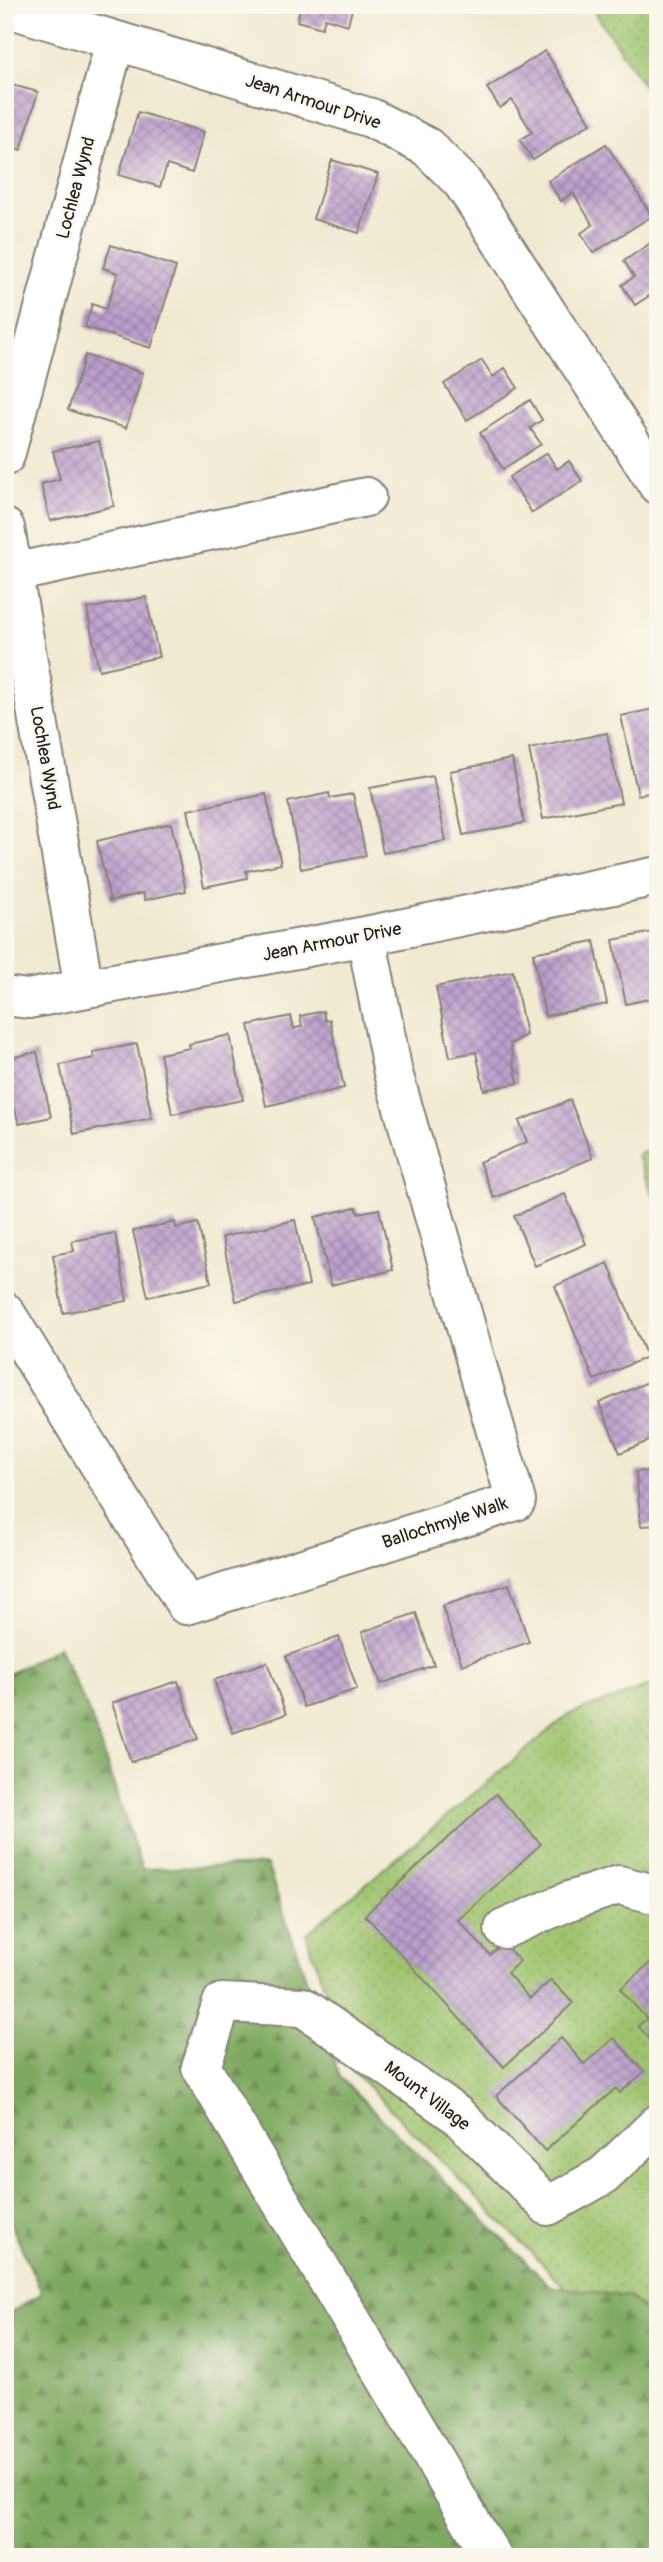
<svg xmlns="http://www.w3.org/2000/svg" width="663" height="2562" font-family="Pangolin,sans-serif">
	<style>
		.grass { fill: url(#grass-dots); stroke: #5d7044; stroke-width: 2 }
		.forest { fill: url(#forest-firs); stroke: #4d623e; stroke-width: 2 }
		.building { fill: url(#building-cross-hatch) }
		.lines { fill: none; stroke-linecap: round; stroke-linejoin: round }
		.minor-casing { stroke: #868377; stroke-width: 42 }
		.minor { stroke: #fff; stroke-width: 38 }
		.labels { text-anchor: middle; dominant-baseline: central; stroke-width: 5; stroke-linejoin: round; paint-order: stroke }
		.street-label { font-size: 18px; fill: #1c1c1c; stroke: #fbf7ec }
	</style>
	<defs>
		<pattern id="grass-dots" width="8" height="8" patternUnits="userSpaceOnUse" patternTransform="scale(1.75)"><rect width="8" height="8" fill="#9ec36d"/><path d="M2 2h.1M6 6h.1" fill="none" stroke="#88a75e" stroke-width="1.8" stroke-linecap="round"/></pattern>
		<pattern id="forest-firs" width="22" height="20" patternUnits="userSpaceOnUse" patternTransform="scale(1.75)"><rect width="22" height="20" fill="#7ea960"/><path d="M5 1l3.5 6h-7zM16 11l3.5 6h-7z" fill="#66894e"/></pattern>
		<pattern id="building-cross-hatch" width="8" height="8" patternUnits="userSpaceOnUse" patternTransform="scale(1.75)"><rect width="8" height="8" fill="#bb9fcc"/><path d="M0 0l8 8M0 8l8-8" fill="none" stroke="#9781a5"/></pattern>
	</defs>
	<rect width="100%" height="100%" fill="#fbf7ec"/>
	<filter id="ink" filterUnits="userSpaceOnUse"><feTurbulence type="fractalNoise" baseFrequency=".0143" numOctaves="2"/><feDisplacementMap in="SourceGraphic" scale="14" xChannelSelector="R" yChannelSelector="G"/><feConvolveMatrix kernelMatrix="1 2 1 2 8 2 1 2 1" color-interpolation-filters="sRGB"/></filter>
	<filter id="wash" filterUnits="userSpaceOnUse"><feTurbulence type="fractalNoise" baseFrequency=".00686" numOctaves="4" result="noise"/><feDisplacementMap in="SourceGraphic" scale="28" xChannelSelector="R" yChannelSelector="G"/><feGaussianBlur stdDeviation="1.57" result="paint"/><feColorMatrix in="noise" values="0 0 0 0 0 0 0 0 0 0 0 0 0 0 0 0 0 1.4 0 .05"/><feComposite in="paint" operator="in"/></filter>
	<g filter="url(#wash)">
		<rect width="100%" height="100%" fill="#f1ead2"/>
		<g class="grass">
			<polygon points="590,5 658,5 658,107"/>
			<polygon points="658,1147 658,1207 637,1155"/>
			<polygon points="658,1683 658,2382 353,2071 306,1934 568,1715"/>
		</g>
		<polygon class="forest" points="59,1647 93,1722 142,1869 267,1865 340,2077 550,2286 629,2297 658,2323 658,2557 5,2557 5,2316 42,2293 5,2211 5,1676"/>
		<g id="blocks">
			<g class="building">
				<polygon points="301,5 353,5 348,25 325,18 322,28 297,21"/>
				<polygon points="545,51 591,123 533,160 520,140 532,132 512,100 500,108 487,88"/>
				<polygon points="5,83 38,92 21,150 5,145"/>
				<polygon points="138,112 204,132 192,173 167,165 160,187 119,175"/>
				<polygon points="606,144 652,216 593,253 581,233 593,225 573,193 561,201 548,181"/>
				<polygon points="332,160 378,174 359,233 313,219"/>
				<polygon points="658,238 658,290 635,305 622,285 634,277 624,261"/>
				<polygon points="111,245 176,267 151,348 85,327 92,304 106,309 118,273 103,268"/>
				<polygon points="85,355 143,373 126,428 68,410"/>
				<polygon points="482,360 493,377 505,368 518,388 467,420 444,384"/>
				<polygon points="530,400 542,420 530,428 541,444 503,469 480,433"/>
				<polygon points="99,441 114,506 50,521 41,484 60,479 53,451"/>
				<polygon points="547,453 557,469 569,461 582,481 532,513 509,477"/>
				<polygon points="146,597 159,657 99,670 87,609"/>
				<polygon points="658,708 658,791 638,795 621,716"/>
				<polygon points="607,733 621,803 543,819 529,749"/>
				<polygon points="512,759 524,823 463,835 450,771"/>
				<polygon points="433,776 446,841 383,853 370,788"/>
				<polygon points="329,793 330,798 353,794 366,856 301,869 288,802"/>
				<polygon points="266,794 281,864 246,871 247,878 204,887 188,810"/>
				<polygon points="171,823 186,891 145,900 143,893 110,901 97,841"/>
				<polygon points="5,854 13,856 6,885 5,885"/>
				<polygon points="658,931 658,997 626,1004 613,940"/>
				<polygon points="594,941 607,1004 545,1016 533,953"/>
				<polygon points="513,971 526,1035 510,1044 518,1083 484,1090 476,1052 450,1057 436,987"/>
				<polygon points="323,1011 325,1021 330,1020 344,1088 266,1106 249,1025 291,1016 294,1029 302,1026 300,1016"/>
				<polygon points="230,1035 243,1100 172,1114 160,1054 190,1048 189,1044"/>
				<polygon points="137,1044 152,1118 74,1134 60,1065 94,1058 93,1052"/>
				<polygon points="37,1052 51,1117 19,1124 15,1110 5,1113 5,1059"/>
				<polygon points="570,1100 593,1158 494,1198 479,1162 527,1142 519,1121"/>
				<polygon points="565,1194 586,1244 535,1266 514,1216"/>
				<polygon points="356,1207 358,1213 379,1209 393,1270 331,1285 315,1217"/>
				<polygon points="295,1220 309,1285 236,1301 222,1237"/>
				<polygon points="175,1222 176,1228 198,1223 211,1283 148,1297 133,1231"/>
				<polygon points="115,1233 127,1301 63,1313 53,1255 74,1251 72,1241"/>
				<polygon points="608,1263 647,1357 594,1380 555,1286"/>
				<polygon points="650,1381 658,1399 658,1437 620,1453 599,1403"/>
				<polygon points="658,1470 658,1525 641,1526 636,1472"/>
				<polygon points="509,1584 529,1642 462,1665 442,1606"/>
				<polygon points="416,1613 434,1665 381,1684 362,1632"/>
				<polygon points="339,1637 357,1689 304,1707 286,1656"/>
				<polygon points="267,1662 286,1714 233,1733 214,1680"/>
				<polygon points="178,1681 198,1739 131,1762 112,1703"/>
				<polygon points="496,1794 541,1844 458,1920 490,1955 503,1943 520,1961 507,1973 530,1999 551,1980 573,2003 504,2067 365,1915"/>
				<polygon points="658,1956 658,2048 638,2026 647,2019 620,1989"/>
				<polygon points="561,2038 584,2064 614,2038 644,2072 620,2093 616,2088 545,2151 496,2096"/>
			</g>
		</g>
	</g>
	<g filter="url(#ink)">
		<use href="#blocks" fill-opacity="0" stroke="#868377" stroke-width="2"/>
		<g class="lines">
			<defs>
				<g id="minor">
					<polyline points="5,7 371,118 427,147 462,182 488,221 658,485"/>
					<polyline points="5,456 115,41"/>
					<polyline points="5,528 84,988"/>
					<polyline points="13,573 366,497"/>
					<polyline points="5,996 28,999 366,936 658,876"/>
					<polyline points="5,1312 186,1605 516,1501 393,1073 366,936"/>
					<polyline points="504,1929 569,1901 619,1885 658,1895"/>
					<polyline points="492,2557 201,2067 222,2003 303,2007 457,2115 548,2206 604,2175 658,2124"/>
				</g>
			</defs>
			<use href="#minor" class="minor-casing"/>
			<use href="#minor" class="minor"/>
		</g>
	</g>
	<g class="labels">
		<g class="street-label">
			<text transform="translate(313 102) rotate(18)">Jean Armour Drive</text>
			<text transform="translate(76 188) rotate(-75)">Lochlea Wynd</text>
			<text transform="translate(45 758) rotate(80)">Lochlea Wynd</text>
			<text transform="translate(332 942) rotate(-11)">Jean Armour Drive</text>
			<text transform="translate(445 1523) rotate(-18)">Ballochmyle Walk</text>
			<text transform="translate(427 2096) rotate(37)">Mount Village</text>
		</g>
	</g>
	<rect width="663" height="2562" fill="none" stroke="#fbf7ec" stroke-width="28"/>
</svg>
